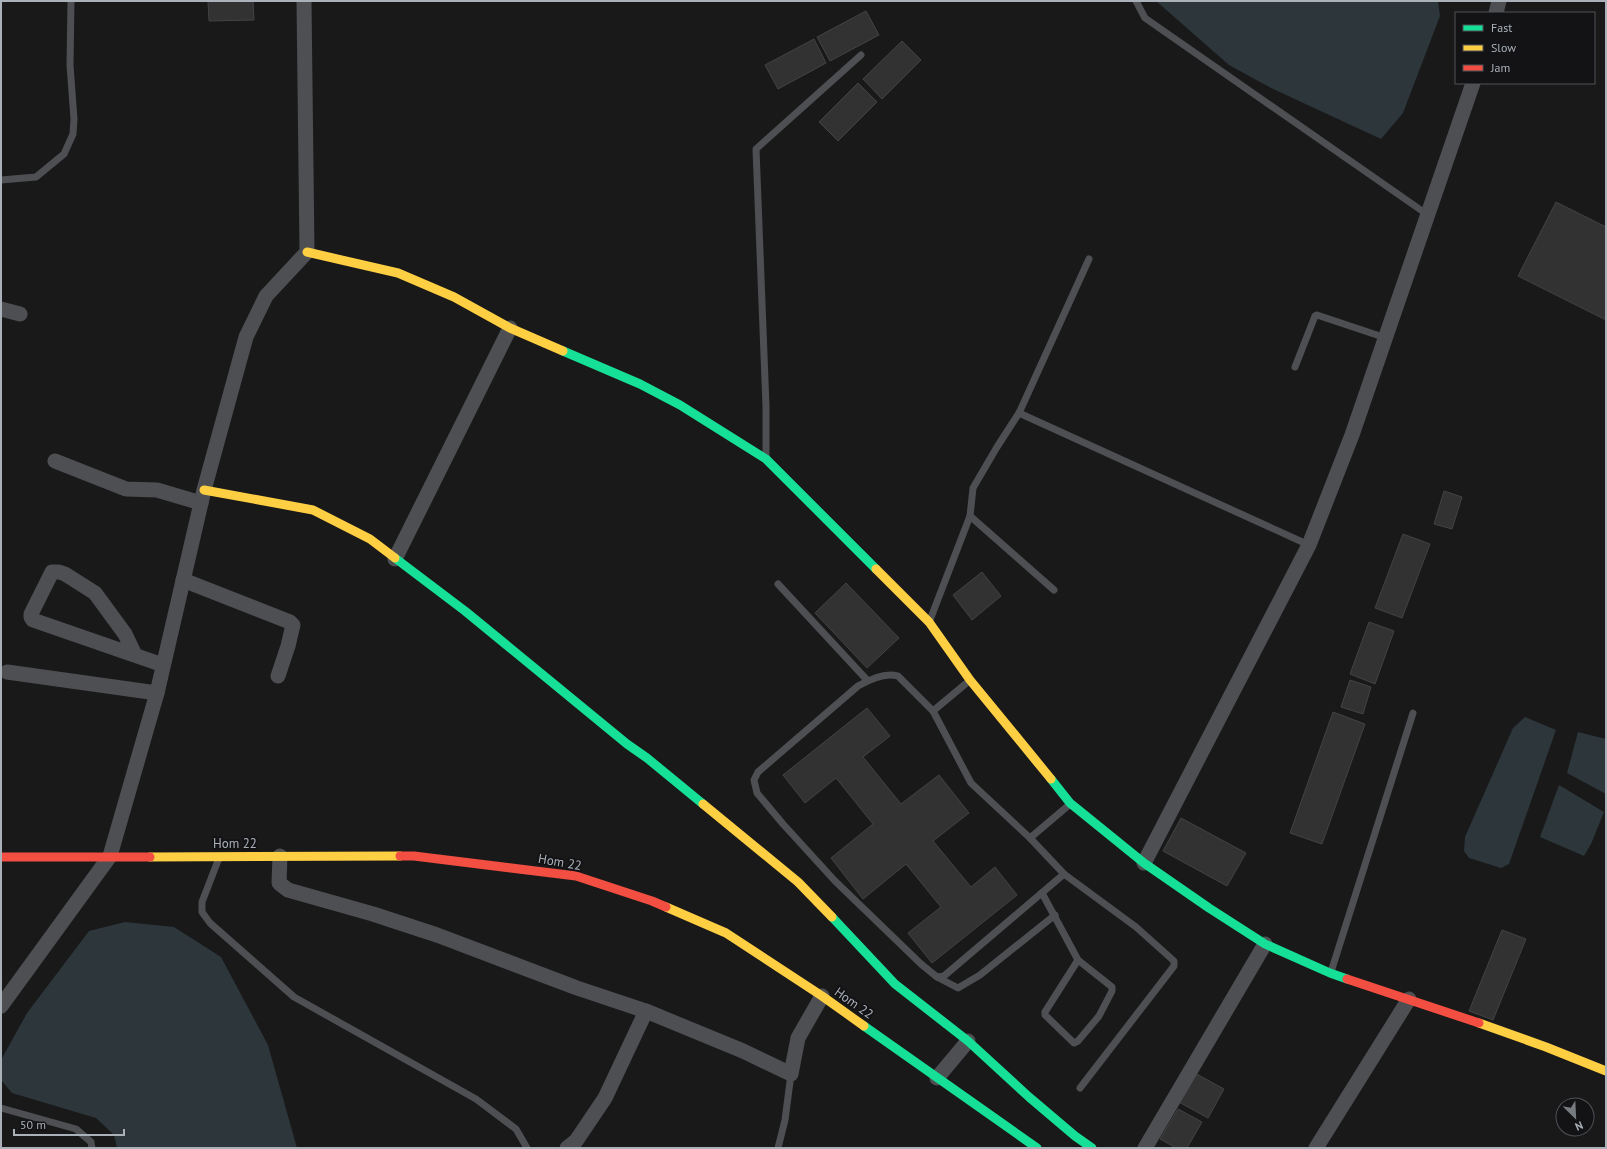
<svg xmlns="http://www.w3.org/2000/svg" width="1607" height="1149" font-family="'PT Sans',sans-serif">
	<style>
		.water { fill: #2c363b }
		.building { fill: #323233; stroke: #414345 }
		.lines { fill: none; stroke-linecap: round; stroke-linejoin: round }
		.lane { stroke: #4d4f52; stroke-width: 7 }
		.street { stroke: #4d4f52; stroke-width: 15 }
		.fast { stroke: #16e098; stroke-width: 9 }
		.slow { stroke: #ffcf43; stroke-width: 9 }
		.jam { stroke: #f24e42; stroke-width: 9 }
		.labels { text-anchor: middle; dominant-baseline: central; stroke-width: 4; stroke-linejoin: round; paint-order: stroke }
		.street-label { font-size: 13px; fill: #aab1b9; stroke: #131315 }
	</style>
	<rect width="100%" height="100%" fill="#191919"/>
	<g class="water">
		<polygon points="1156,1 1438,1 1440,16 1403,113 1381,139 1271,88 1229,65"/>
		<polygon points="1525,717 1556,730 1509,864 1501,868 1469,858 1464,851 1465,837 1513,728"/>
		<polygon points="1578,732 1606,739 1606,794 1567,773"/>
		<polygon points="1559,785 1604,812 1591,844 1584,856 1540,837"/>
		<polygon points="125,922 174,927 221,957 268,1045 297,1148 117,1148 114,1135 96,1118 12,1093 1,1080 1,1060 27,1013 89,931"/>
	</g>
	<g class="building">
		<polygon points="208,1 253,1 254,20 209,21"/>
		<polygon points="866,11 879,35 830,61 817,37"/>
		<polygon points="814,39 826,63 778,89 765,65"/>
		<polygon points="902,41 921,60 882,99 863,79"/>
		<polygon points="858,83 877,102 838,141 819,122"/>
		<polygon points="1556,202 1606,227 1606,320 1518,276"/>
		<polygon points="1444,491 1462,497 1452,529 1434,524"/>
		<polygon points="1403,534 1430,544 1402,618 1375,608"/>
		<polygon points="982,572 1001,596 972,620 953,595"/>
		<polygon points="846,583 899,638 867,668 815,613"/>
		<polygon points="1369,622 1394,631 1375,684 1350,674"/>
		<polygon points="1350,680 1371,687 1363,714 1341,707"/>
		<polygon points="867,708 890,736 863,757 901,804 939,775 969,813 933,841 971,887 995,867 1017,895 932,963 908,933 941,907 906,864 863,899 831,858 873,824 836,778 805,803 783,775"/>
		<polygon points="1333,712 1365,724 1322,844 1290,833"/>
		<polygon points="1181,818 1246,853 1227,886 1163,851"/>
		<polygon points="1502,930 1526,939 1493,1020 1469,1011"/>
		<polygon points="1193,1072 1224,1089 1208,1118 1177,1101"/>
		<polygon points="1178,1109 1202,1122 1187,1148 1176,1148 1160,1139"/>
	</g>
	<g class="lines">
		<g class="lane">
			<polyline points="1136,1 1145,18 1428,215"/>
			<polyline points="1,180 36,177 64,154 73,134 74,119 70,65 71,1"/>
			<polyline points="1295,367 1315,316 1317,315 1386,338"/>
			<polyline points="1019,413 1309,545"/>
			<polyline points="766,455 766,406 756,149 861,55"/>
			<polyline points="970,516 1054,590"/>
			<polyline points="778,584 867,680"/>
			<polyline points="930,620 970,516 973,488 997,447 1019,413 1089,259"/>
			<polyline points="969,681 933,711 971,783 1030,838 1069,805"/>
			<path d="M 933,711 L 898,676 C 885,672 870,679 858,686 L 758,772 L 754,780 L 757,793 L 783,824 L 835,881 L 921,964 L 937,977 L 944,976 L 1064,874 L 1030,838"/>
			<polyline points="219,858 202,902 202,912 210,923 294,997 476,1099 516,1129 527,1148"/>
			<polyline points="1064,874 1136,927 1174,961 1174,966 1080,1088"/>
			<polyline points="1042,893 1078,960 1045,1012 1045,1015 1074,1043 1078,1041 1099,1016 1112,991 1112,987 1078,960"/>
			<polyline points="1331,972 1413,713"/>
			<polyline points="937,977 958,988 980,975 1055,915"/>
			<polyline points="1,1108 76,1129 91,1142 92,1148"/>
			<polyline points="778,1148 785,1120 791,1074"/>
		</g>
		<g class="street">
			<polyline points="1496,13 1499,1"/>
			<polyline points="1,309 20,314"/>
			<polyline points="55,461 126,489 157,490 201,503"/>
			<polyline points="395,559 510,328"/>
			<polyline points="183,580 290,622 293,625 288,646 278,676"/>
			<polyline points="135,655 125,634 95,593 65,574 59,572 52,572 31,614 31,617 33,620 163,665"/>
			<polyline points="7,672 157,693"/>
			<polyline points="280,856 279,883 288,890 373,914 437,935 577,988 646,1011 743,1051 791,1074 798,1038 822,996"/>
			<polyline points="1144,863 1309,545 1352,435 1473,83"/>
			<polyline points="1,1006 110,856 157,693 204,490 246,337 266,296 307,252 304,1"/>
			<polyline points="937,1078 968,1041"/>
			<polyline points="567,1148 576,1141 605,1098 646,1011"/>
			<polyline points="1145,1148 1265,944"/>
			<polyline points="1316,1148 1409,999"/>
		</g>
		<g class="fast">
			<polyline points="563,351 640,384 680,405 766,459 876,569"/>
			<polyline points="395,558 465,611 627,744 647,758 703,804"/>
			<polyline points="1051,779 1070,803 1144,863 1209,908 1265,944 1330,973 1347,979"/>
			<polyline points="832,917 895,984 968,1041 1029,1097 1075,1136 1092,1148"/>
			<polyline points="864,1026 1037,1148"/>
		</g>
		<g class="slow">
			<polyline points="307,252 398,273 454,297 510,328 563,351"/>
			<polyline points="204,490 313,510 370,539 395,558"/>
			<polyline points="876,569 929,622 970,680 1051,779"/>
			<polyline points="703,804 798,882 832,917"/>
			<polyline points="150,857 400,856"/>
			<polyline points="666,907 726,933 822,996 864,1026"/>
			<polyline points="1479,1023 1546,1047 1606,1071"/>
		</g>
		<g class="jam">
			<polyline points="400,856 414,856 576,876 652,901 666,907"/>
			<polyline points="1,857 150,857"/>
			<polyline points="1347,979 1479,1023"/>
		</g>
	</g>
	<g class="labels">
		<g class="street-label">
			<text x="235" y="843">Hom 22</text>
			<text transform="translate(560 862) rotate(10)">Hom 22</text>
			<text transform="translate(854 1003) rotate(35)">Hom 22</text>
		</g>
	</g>
	<rect width="1607" height="1149" fill="none" stroke="#aab1b9" stroke-width="4"/>
	<rect x="1455" y="12" width="140" height="72" fill="#131315" stroke="#4f5257"/>
	<rect x="1463" y="25" width="20" height="6" fill="#16e098" stroke="#4f5257"/>
	<text x="1491" y="32" font-size="12" fill="#aab1b9">Fast</text>
	<rect x="1463" y="45" width="20" height="6" fill="#ffcf43" stroke="#4f5257"/>
	<text x="1491" y="52" font-size="12" fill="#aab1b9">Slow</text>
	<rect x="1463" y="65" width="20" height="6" fill="#f24e42" stroke="#4f5257"/>
	<text x="1491" y="72" font-size="12" fill="#aab1b9">Jam</text>
	<g transform="translate(1575 1117) rotate(156)"><circle r="19" fill="#131315" stroke="#4f5257"/>
	<path d="M0-3L7 15L0 10L-7 15Z" fill="#777c81"/>
	<text y="-6" font-size="11" font-weight="bold" text-anchor="middle" fill="#aab1b9">N</text>
	</g>
	<path d="M14 1129v6h110v-6" fill="none" stroke="#aab1b9" stroke-width="2"/>
	<text x="20" y="1129" font-size="12" fill="#aab1b9" stroke="#131315" stroke-width="3" paint-order="stroke">50 m</text>
</svg>
